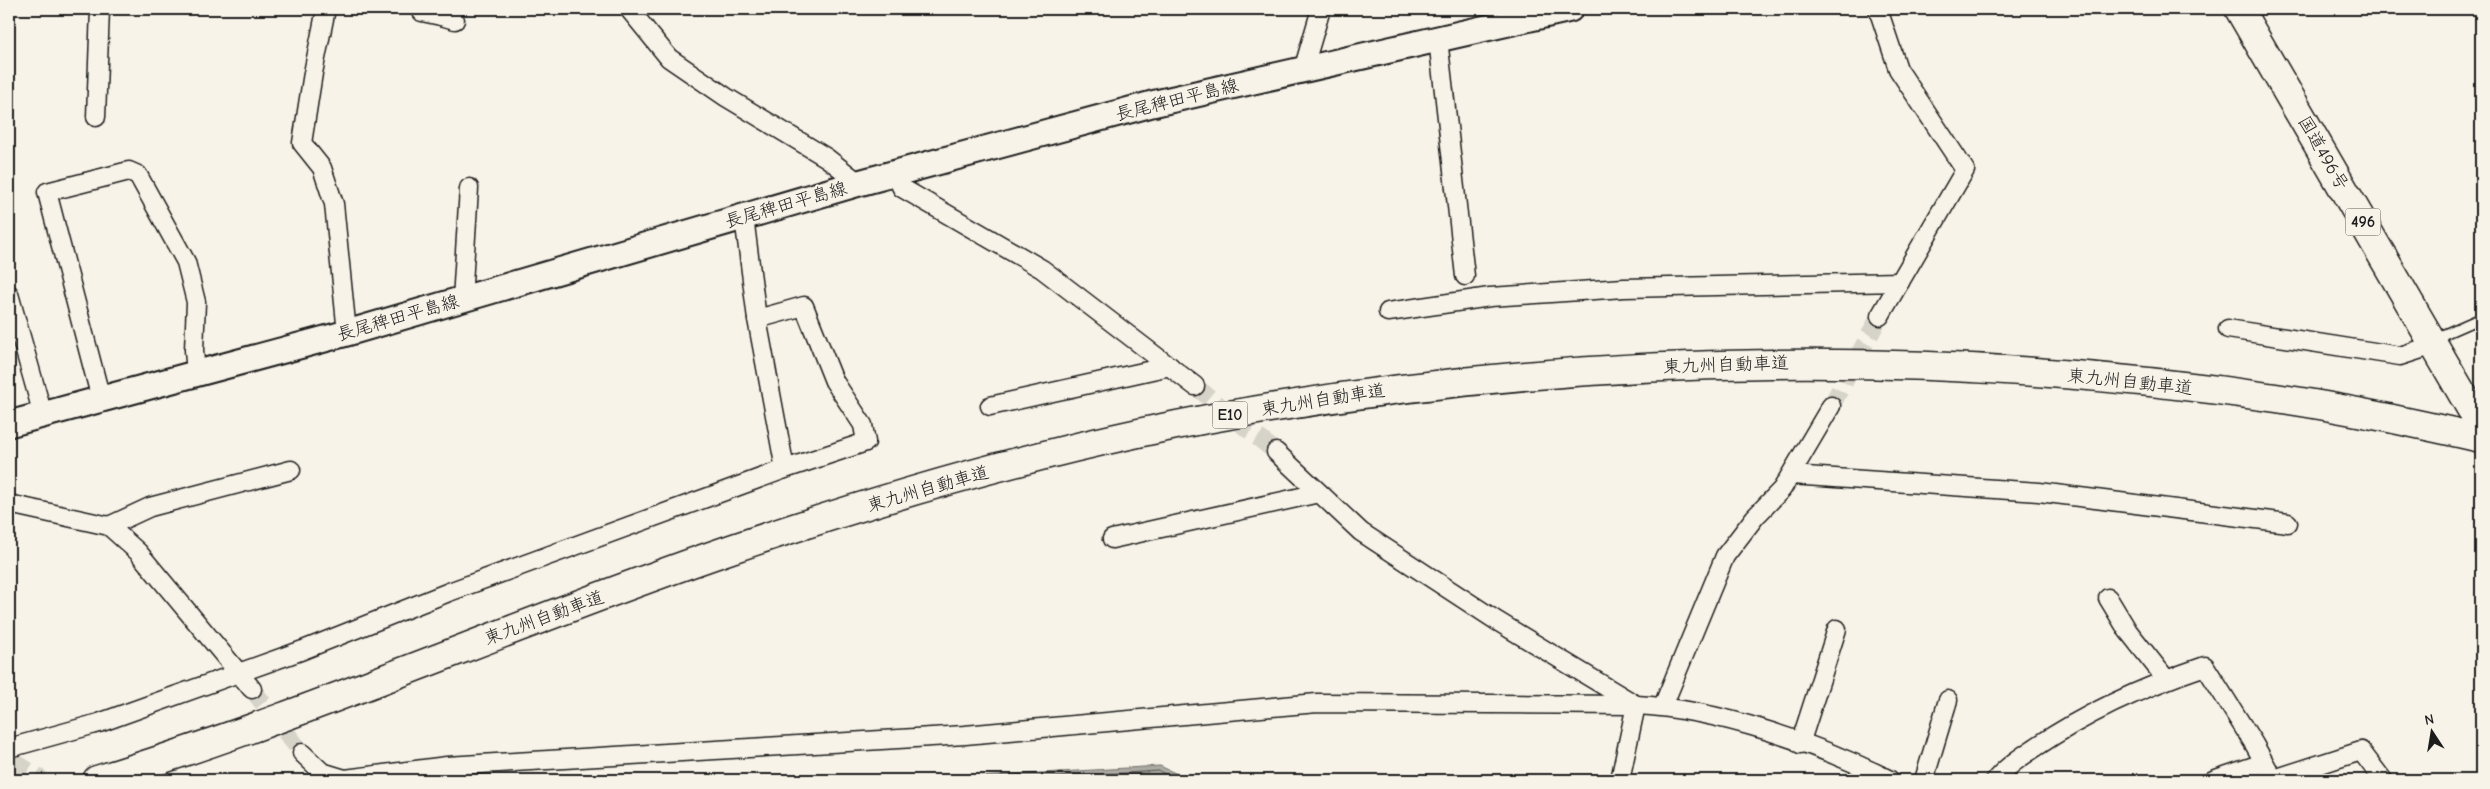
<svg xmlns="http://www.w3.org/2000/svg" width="2490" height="789" font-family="'Comic Neue','Klee One',sans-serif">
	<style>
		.water { fill: #aca9a2; stroke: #72716c }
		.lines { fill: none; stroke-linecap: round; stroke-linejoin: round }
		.shore { stroke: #565452; stroke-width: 1 }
		.minor-tunnel { stroke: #d6d3c9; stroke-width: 18; stroke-dasharray: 18 9; stroke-linecap: butt }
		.service-casing { stroke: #1c1c1c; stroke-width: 12 }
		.minor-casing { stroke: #1c1c1c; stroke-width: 21 }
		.secondary-casing { stroke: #1c1c1c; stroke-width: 29 }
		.trunk-casing { stroke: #1c1c1c; stroke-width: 31 }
		.motorway-casing { stroke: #1c1c1c; stroke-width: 31 }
		.service { stroke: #f7f3e8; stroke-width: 9 }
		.minor { stroke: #f7f3e8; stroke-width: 18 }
		.secondary { stroke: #f7f3e8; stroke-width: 25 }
		.trunk { stroke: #f7f3e8; stroke-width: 28 }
		.motorway { stroke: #f7f3e8; stroke-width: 28 }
		.labels { text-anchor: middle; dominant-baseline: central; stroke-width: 4; stroke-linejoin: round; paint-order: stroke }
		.shield { fill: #f7f3e8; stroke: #5e5c59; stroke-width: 1 }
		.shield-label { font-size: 16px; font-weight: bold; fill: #1c1c1c }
		.street-label { font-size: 18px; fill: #1c1c1c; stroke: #f7f3e8 }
	</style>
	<rect width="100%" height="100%" fill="#f7f3e8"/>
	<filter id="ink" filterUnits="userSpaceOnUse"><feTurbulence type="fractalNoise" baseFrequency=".02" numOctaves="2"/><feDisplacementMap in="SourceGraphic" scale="10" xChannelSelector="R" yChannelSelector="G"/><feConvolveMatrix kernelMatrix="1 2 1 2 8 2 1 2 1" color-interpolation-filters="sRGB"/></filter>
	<g filter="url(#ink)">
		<polygon class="water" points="1160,766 1190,780 927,780"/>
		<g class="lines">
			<g class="shore">
				<polyline points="1007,780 1159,771 1179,780"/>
				<polyline points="1108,780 1157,777 1164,780"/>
			</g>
			<g class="minor-tunnel">
				<polyline points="1195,386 1276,452"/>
				<polyline points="1831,406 1880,316"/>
				<polyline points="252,689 302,753"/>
				<polyline points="13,761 42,780"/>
			</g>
			<defs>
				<polyline id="service" points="2433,339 2481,318"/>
				<g id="minor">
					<polyline points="326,9 313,73 302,143 322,168 334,204 347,333"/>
					<polyline points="443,9 441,16 455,20"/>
					<polyline points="629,9 669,58 726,97 827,158 859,183"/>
					<polyline points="1878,9 1898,69 1965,170 1880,316"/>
					<polyline points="422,12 441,16"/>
					<polyline points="1438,39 1465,276"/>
					<polyline points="1303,70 1321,9"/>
					<polyline points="96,117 100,9"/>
					<polyline points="895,174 902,188 1042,269 1195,386"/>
					<polyline points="9,294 43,415"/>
					<polyline points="462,300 469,188"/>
					<polyline points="1388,312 1490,297 1624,288 1900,282"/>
					<polyline points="757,319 804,306 834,381 863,425 866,442 785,469"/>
					<polyline points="2228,329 2400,356 2434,345"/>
					<polyline points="101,399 47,192 129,171 138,175 186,262 196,302 194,350 196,374"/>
					<polyline points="990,406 1170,366"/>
					<polyline points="1276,452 1361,532 1497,621 1636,705"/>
					<polyline points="1791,475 2039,492 2288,523"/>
					<polyline points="9,504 109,526 138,552 252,689"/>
					<polyline points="109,526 150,507 291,470"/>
					<polyline points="1112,539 1319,493"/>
					<polyline points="2108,598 2128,631 2166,679"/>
					<polyline points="1663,706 1725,556 1755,517 1782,489 1831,406"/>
					<polyline points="1800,744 1837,629"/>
					<polyline points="9,748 99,723 303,650 449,592 785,469 757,319 744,217"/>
					<path d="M 302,753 L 322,772 L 345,779 L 447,766 L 965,735 L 1317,703 L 1636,705 C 1718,709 1818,744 1890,780"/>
					<polyline points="2274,779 2361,751 2383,780"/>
					<polyline points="1620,780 1636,705"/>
					<polyline points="1924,780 1948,700"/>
					<path d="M 1995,780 C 2007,766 2021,757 2036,747 C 2089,711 2146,686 2205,666 L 2254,744 L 2274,780"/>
					<polyline points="2213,780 2263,763"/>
				</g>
				<polyline id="secondary" points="9,424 347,333 859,183 1152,104 1570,9"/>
				<polyline id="trunk" points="2239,9 2481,426"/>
				<path id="motorway" d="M 97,780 C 313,714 520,621 734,548 C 907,489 1089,437 1270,408 C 1602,353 1942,349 2276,398 C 2345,408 2413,423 2481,438"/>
			</defs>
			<use href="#service" class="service-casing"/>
			<use href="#minor" class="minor-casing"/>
			<use href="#secondary" class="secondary-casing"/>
			<use href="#trunk" class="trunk-casing"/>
			<use href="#motorway" class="motorway-casing"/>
			<use href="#service" class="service"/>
			<use href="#minor" class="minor"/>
			<use href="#secondary" class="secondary"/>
			<use href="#trunk" class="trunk"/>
			<use href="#motorway" class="motorway"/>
		</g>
	</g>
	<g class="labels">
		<g class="shield">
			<rect x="2345.5" y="208.5" width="35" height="27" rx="4"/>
			<rect x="1212.5" y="401.5" width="35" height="27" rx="4"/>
		</g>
		<g class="shield-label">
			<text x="2363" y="222">496</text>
			<text x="1230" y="415">E10</text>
		</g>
		<g class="street-label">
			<text transform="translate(1177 100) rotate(-14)">長尾稗田平島線</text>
			<text transform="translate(2323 153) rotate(60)">国道496号</text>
			<text transform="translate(786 205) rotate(-16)">長尾稗田平島線</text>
			<text transform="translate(398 318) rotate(-16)">長尾稗田平島線</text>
			<text transform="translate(1726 365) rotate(-2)">東九州自動車道</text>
			<text transform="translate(2130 382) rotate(6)">東九州自動車道</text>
			<text transform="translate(1323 400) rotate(-9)">東九州自動車道</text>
			<text transform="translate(928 489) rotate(-16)">東九州自動車道</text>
			<text transform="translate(544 618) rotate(-20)">東九州自動車道</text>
		</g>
	</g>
	<rect width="2490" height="789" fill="none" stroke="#f7f3e8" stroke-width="30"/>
	<rect x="15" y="15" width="2460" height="759" fill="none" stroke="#1c1c1c" stroke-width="2" filter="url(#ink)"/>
	<g transform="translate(2432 732) rotate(348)" stroke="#f7f3e8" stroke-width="4" paint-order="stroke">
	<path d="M0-4L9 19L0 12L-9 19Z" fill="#1c1c1c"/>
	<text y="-8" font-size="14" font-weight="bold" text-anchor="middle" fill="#1c1c1c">N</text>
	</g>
</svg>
